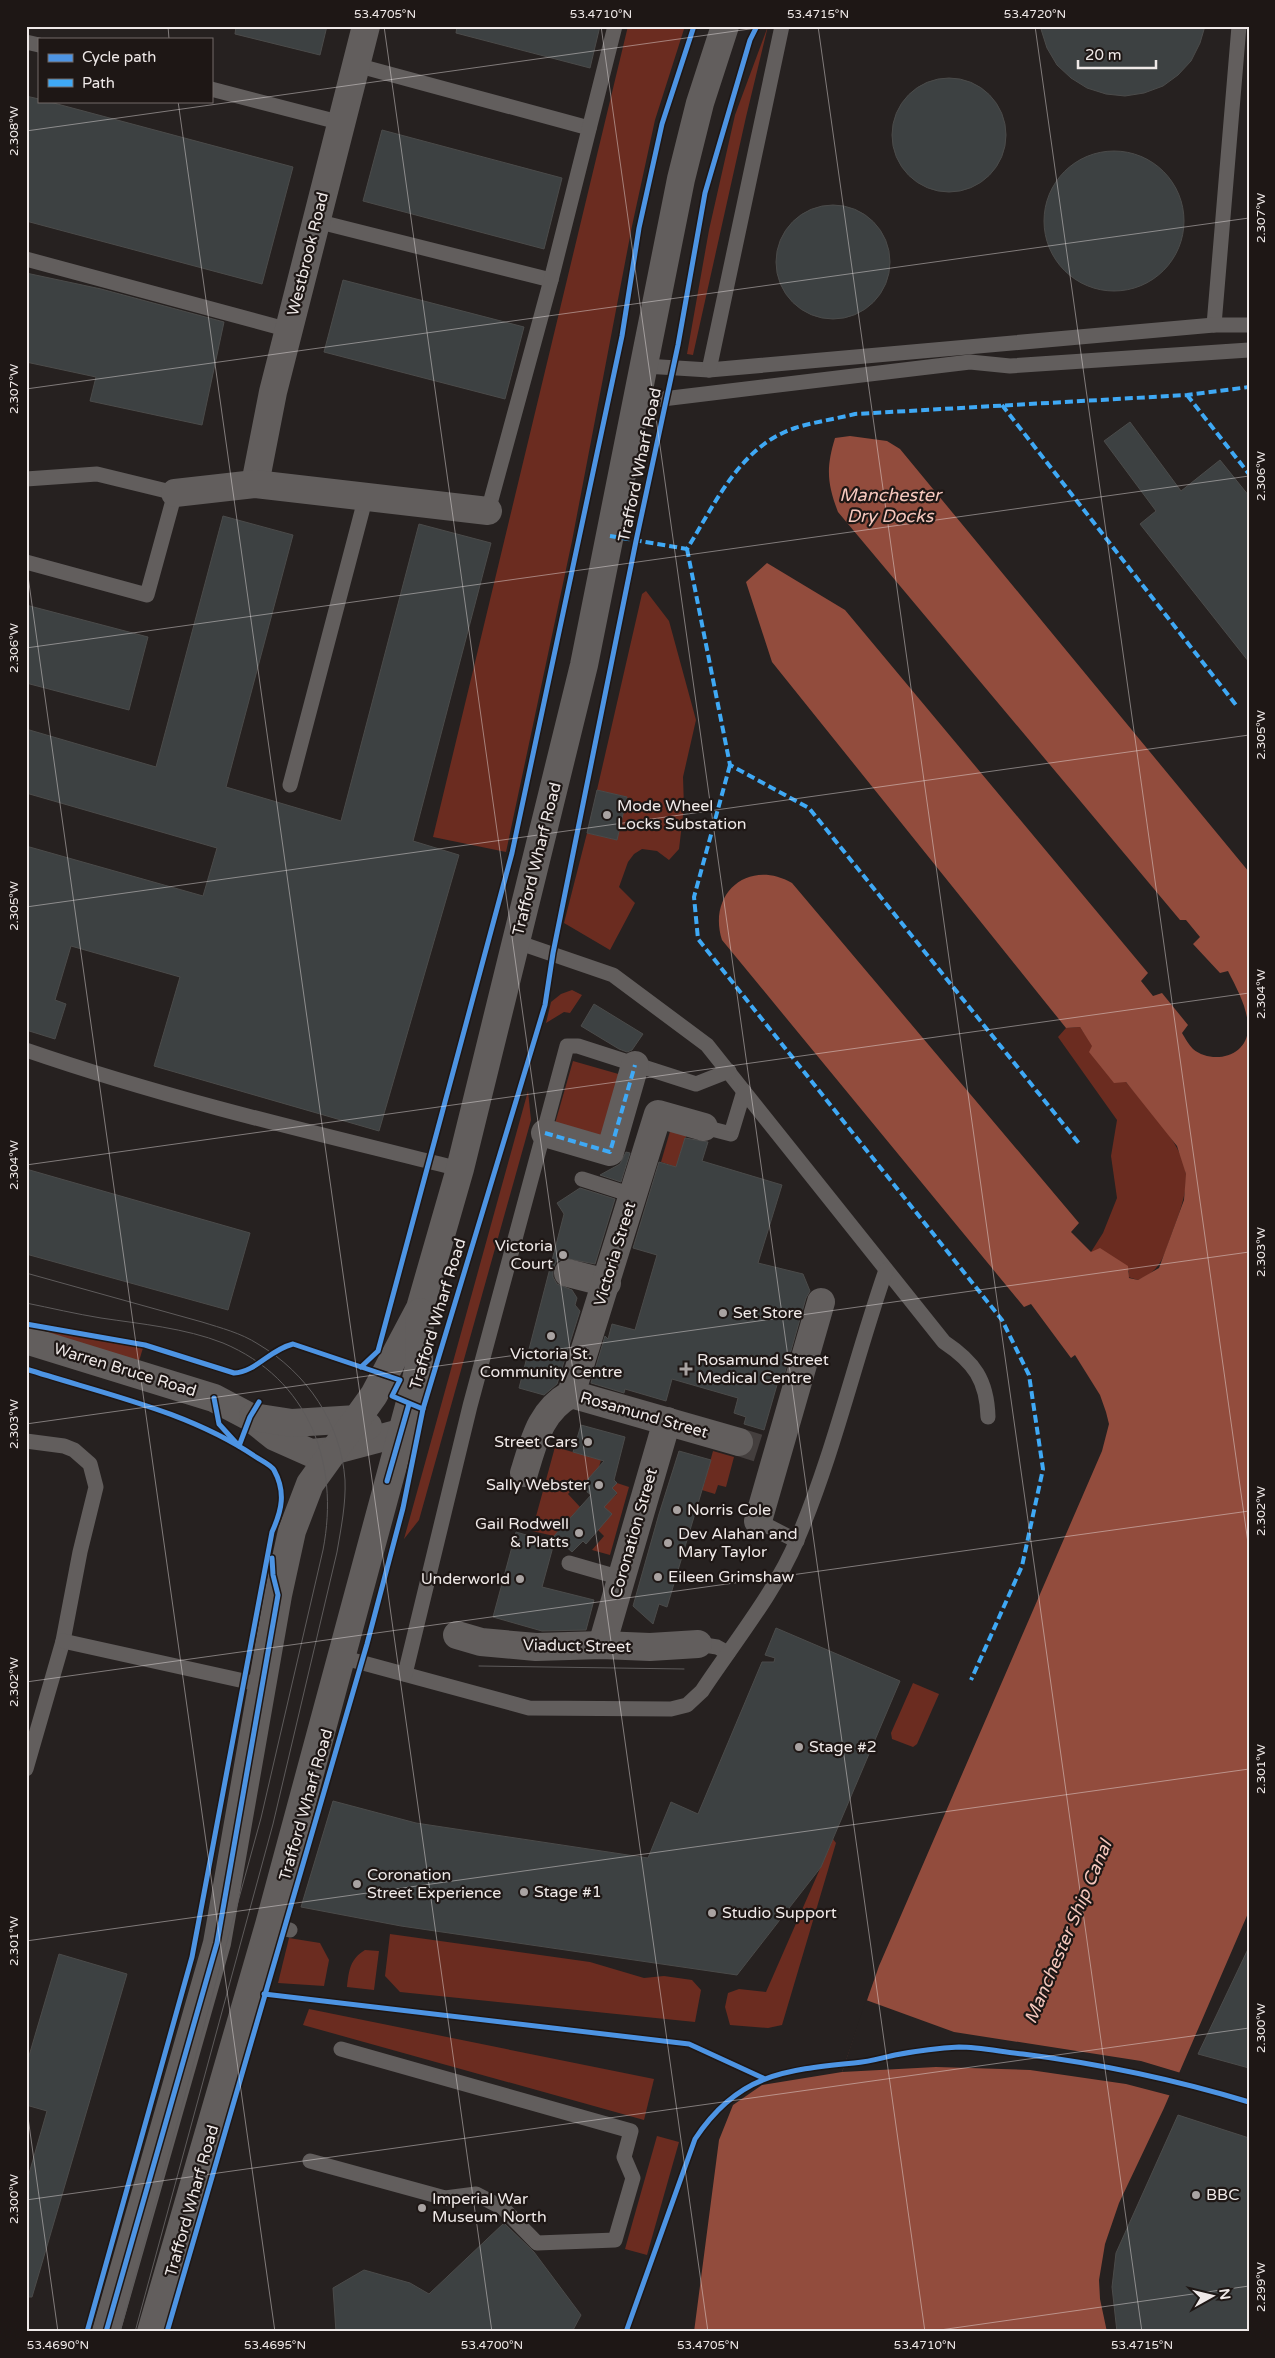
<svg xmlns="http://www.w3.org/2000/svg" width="1275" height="2358" font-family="'Varela Round',sans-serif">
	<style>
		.green { fill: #6b2c20 }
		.water { fill: #924c3d }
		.pier { fill: #262120 }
		.building { fill: #3d4142; stroke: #4b4b4a }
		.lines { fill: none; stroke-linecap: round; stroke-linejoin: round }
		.street-tunnel { stroke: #443f3e; stroke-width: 28; stroke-dasharray: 28 14; stroke-linecap: butt }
		.lane { stroke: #625e5d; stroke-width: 15 }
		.street { stroke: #625e5d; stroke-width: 28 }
		.secondary { stroke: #625e5d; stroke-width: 28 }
		.tram { stroke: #5e5b5b; stroke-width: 1 }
		.quiet { stroke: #3fa9f5; stroke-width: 4; stroke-dasharray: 8 4; stroke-linecap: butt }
		.cycleway-casing { stroke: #1e1715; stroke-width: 8 }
		.cycleway { stroke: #4d94e3; stroke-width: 5 }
		.ticks { fill: none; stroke: #efe9e8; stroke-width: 1; stroke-opacity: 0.45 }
		.poi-dot { fill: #a9a3a2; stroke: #1e1715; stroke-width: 2 }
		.labels { text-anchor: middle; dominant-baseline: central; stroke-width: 4.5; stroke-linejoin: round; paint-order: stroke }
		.street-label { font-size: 16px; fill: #efe9e8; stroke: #1e1715 }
		.poi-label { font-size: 16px; fill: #efe9e8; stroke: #1e1715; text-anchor: start }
		.water-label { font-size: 18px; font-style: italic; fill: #f6c8be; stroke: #1e1715 }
		.neatline { fill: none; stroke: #efe9e8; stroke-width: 2 }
		.ticks-label { font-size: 12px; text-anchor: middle; fill: #efe9e8 }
	</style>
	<rect width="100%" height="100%" fill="#262120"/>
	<g class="green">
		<polygon points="628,26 685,26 655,120 632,226 572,541 506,852 433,837"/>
		<polygon points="768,26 746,117 693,355 687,354 709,230 735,115"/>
		<polygon points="646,591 669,621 696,720 683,777 684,807 679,849 669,860 657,851 642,849 634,854 628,862 619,887 635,903 610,950 564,923 587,833 617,840 627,797 597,790 642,594"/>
		<polygon points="572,990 582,995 570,1013 564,1012 546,1023 551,1002 561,994"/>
		<path d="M 1080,1027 C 1105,1066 1183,1132 1186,1174 C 1187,1195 1179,1214 1172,1233 C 1163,1257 1162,1270 1138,1280 L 1128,1277 L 1129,1271 L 1091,1252 L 1103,1233 L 1117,1198 L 1111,1156 L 1117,1120 L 1058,1037 L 1066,1028 Z"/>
		<polygon points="573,1061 622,1075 603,1141 554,1127"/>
		<polygon points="528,1091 531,1120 419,1520 404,1539"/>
		<polygon points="671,1128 688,1130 676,1167 661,1162"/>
		<polygon points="44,1332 56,1332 143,1348 139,1361"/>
		<polygon points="555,1447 601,1460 599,1467 581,1487 578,1483 568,1494 580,1507 554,1536 532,1531"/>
		<polygon points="713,1451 734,1457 726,1487 718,1485 715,1494 692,1487 704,1484"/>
		<polygon points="617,1483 629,1487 610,1555 592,1550 604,1536 598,1530 603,1506 617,1494 612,1488"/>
		<polygon points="913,1683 939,1694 917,1744 913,1747 892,1739 891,1733"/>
		<polygon points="833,1839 836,1843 782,2025 768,2028 730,2025 725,2007 728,1993 739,1989 766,1992"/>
		<polygon points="390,1934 590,1962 644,1978 664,1976 692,1980 701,1990 695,2022 400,1992 385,1976"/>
		<polygon points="289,1938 320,1943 329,1960 324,1986 278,1983"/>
		<path d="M 365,1950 L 379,1951 L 374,1990 L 347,1987 C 349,1970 350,1959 365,1950 Z"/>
		<polygon points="309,2009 654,2079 644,2120 303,2025"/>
		<polygon points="657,2136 679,2142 647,2255 625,2249"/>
	</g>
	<path class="water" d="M 850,436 L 887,441 L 900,449 L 1249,872 L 1249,1911 L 1164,2108 L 1119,2203 L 1105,2244 L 1099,2280 L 1100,2299 L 1107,2332 L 694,2332 L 719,2140 L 733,2105 L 762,2085 L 842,2072 L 879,1966 L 1102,1451 L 1109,1424 L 1106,1412 L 1100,1395 L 1075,1355 L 1071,1358 L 1031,1304 L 1024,1307 L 722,940 C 707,893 749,858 792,883 L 1079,1223 L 1071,1232 L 1091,1252 L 1100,1248 L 1128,1266 L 1129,1278 L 1138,1280 L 1159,1268 L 1184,1200 L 1186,1174 L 1177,1146 L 1126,1082 L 1114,1083 L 1089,1052 L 1092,1046 L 1080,1027 L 1066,1028 L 772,662 L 746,582 L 767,563 L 845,610 L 1148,973 L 1141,981 L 1153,996 L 1162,993 L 1188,1025 L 1182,1033 C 1185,1038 1189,1045 1193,1049 C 1212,1065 1248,1057 1248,1028 C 1248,1008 1237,989 1228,971 L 1220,973 L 1193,944 L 1200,937 L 1186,920 L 1180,920 L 838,512 C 827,483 826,468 835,438 Z"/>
	<polygon class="pier" points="866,2000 954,2032 1141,2061 1181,2073 1172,2096 1126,2084 1030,2070 936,2067 842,2072"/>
	<g class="building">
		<polygon points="236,26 327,26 320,55 235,34"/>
		<polygon points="457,26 600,26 590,68 456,33"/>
		<polygon points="1040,26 1205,26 1200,43 1191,61 1178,75 1163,86 1144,93 1125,96 1106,94 1087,88 1071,78 1057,65 1047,48"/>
		<circle cx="949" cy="135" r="57"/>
		<polygon points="26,96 39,99 39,101 46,101 293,167 262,284 26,221"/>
		<polygon points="382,130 562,178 544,249 363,201"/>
		<circle cx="1114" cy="221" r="70"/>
		<circle cx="833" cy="262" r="57"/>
		<polygon points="26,273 101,289 224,322 202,425 90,401 96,377 26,362"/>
		<polygon points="343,280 524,327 505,399 324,352"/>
		<polygon points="1130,422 1181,491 1220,460 1249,496 1249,662 1140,524 1156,511 1104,441"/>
		<polygon points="223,516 293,535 226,787 341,821 419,524 491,543 413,841 459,855 379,1131 154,1066 180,977 71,946 55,1000 66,1004 55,1039 26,1030 26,846 203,896 217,848 26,793 26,729 156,767"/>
		<polygon points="26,605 148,637 129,710 26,683"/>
		<polygon points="597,790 627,797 617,840 587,833"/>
		<polygon points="594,1004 643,1034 632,1050 627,1052 619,1049 581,1026"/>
		<polygon points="685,1138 708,1142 702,1161 782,1185 758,1263 803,1274 810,1291 806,1298 783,1379 779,1378 764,1430 744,1424 746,1417 734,1413 738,1398 672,1379 666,1401 625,1389 624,1393 591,1383 605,1336 608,1339 612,1324 635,1330 657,1255 633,1248 659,1162 676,1167"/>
		<polygon points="626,1152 630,1153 621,1182 600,1175 620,1164"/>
		<polygon points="26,1169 250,1233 228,1310 26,1254"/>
		<polygon points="580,1188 615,1199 595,1264 564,1258 556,1262 553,1269 553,1277 557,1284 572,1290 577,1298 575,1305 580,1311 557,1384 544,1395 519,1388 564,1214 557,1203"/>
		<polygon points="581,1425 625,1437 614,1480 617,1483 612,1488 617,1493 604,1507 612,1514 586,1544 583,1541 572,1552 554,1536 591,1495 581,1487 604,1461 573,1452"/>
		<polygon points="679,1451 711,1460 667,1607 659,1604 653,1624 633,1606 659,1514"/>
		<polygon points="516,1532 554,1543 542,1587 594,1600 586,1630 542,1631 493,1617"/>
		<polygon points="776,1628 900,1681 821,1867 737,1975 401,1926 301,1907 333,1801 416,1823 648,1858 671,1802 698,1814 762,1662 774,1662 775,1658 765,1655"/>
		<polygon points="1249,1947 1249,2068 1198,2054"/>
		<polygon points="59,1954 127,1974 32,2297 26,2297 26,2184 47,2111 26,2105 26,2066"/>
		<polygon points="1178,2115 1249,2138 1249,2332 1117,2332 1112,2287 1116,2253"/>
		<polygon points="504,2223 534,2252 581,2315 572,2332 336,2332 333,2288 364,2270 410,2283 429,2294"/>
	</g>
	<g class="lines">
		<polyline class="street-tunnel" points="739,1442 758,1448"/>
		<g class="lane">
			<polyline points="26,42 39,45"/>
			<polyline points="356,65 589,128"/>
			<polyline points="211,89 342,123"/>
			<polyline points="316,221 551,280"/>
			<polyline points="26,259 289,330"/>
			<polyline points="1214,325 1239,26"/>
			<polyline points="645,366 709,370 1214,325 1249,325"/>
			<polyline points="709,370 782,26"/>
			<polyline points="638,402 970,362 1010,366 1249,350"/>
			<polyline points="26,479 97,474 175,493 147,595 26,562"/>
			<polyline points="488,511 551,280 615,26"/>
			<polyline points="290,785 366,496"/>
			<path d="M 517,942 L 613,975 L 707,1045 L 944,1342 C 974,1362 987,1380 988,1417"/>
			<path d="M 26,1050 C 168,1099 314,1133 460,1169"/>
			<polyline points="704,1127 731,1134 744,1091"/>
			<polyline points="582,1179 632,1195"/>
			<polyline points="26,1441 64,1446 74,1450 90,1464 96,1487 80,1552 63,1641 26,1769"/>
			<polyline points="758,1521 797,1541"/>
			<polyline points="569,1563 621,1578"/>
			<polyline points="63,1641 262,1685"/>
			<polyline points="698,1644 717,1647 728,1653"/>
			<path d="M 341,1657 L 529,1708 L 671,1709 L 687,1705 L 702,1691 C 733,1644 776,1591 797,1540 C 834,1453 855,1359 886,1270"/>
			<polyline points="405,1674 470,1406 567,1046 578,1046 696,1084 729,1071"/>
			<polyline points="269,1925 290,1930"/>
			<polyline points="310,2161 445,2198 476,2194 503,2208 537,2243 615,2240 633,2178 624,2157 631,2131 341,2049"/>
		</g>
		<g class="street">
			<polyline points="255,484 273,392 366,26"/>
			<polyline points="175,493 255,484 488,511"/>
			<polyline points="545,1133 610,1152 635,1065"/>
			<polyline points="568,1273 607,1283"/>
			<polyline points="571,1394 658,1114 704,1127"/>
			<path d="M 524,1473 C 534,1441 540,1411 571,1394 L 739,1442"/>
			<polyline points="758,1521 821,1302"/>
			<polyline points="457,1635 481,1642 536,1647 602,1645 650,1647 698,1644"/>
			<polyline points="602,1645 667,1421"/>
		</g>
		<g class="secondary">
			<polyline points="26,1340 214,1398 250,1417 275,1437 311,1453 332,1451 400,1433"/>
			<polyline points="253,1417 292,1423 357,1419 368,1426"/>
			<polyline points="106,2332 217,1943 278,1595 292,1531 310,1484 374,1395 420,1308 460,1169 584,665 681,179 700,103 725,26"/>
			<polyline points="151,2332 269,1925 415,1384 419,1366 420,1312"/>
		</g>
		<g class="tram">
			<path d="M 26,1273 L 202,1322 C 221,1328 241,1333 258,1344 C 307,1373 341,1423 345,1480 C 346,1504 341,1528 337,1552 L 273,1824 L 135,2332"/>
			<path d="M 26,1303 C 51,1308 76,1314 101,1318 C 141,1324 185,1328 223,1343 C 309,1379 340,1463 323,1550 L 261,1818 L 120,2332"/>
			<polyline points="479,1666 684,1669"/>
		</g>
		<g class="quiet">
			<polyline points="1187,395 1249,474"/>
			<polyline points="1002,405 1236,705"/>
			<path d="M 610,536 L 687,549 C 715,504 740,446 795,428 C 814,422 835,419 855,414 L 1187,395 L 1249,387"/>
			<polyline points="687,549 730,765 809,808 1081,1146"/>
			<polyline points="730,765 694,897 698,939 1002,1320 1029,1375 1043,1469 1022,1566 971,1680"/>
			<polyline points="545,1133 610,1152 635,1065"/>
		</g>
		<defs>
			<g id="cycleway">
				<path d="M 26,1324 L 145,1345 L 234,1373 C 256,1372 269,1350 293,1344 L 400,1380 L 392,1396 L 423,1409"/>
				<polyline points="361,1367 378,1351 512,853 622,336 639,228 662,124 694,26"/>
				<path d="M 26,1369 C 104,1394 188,1411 256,1457 C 262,1461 271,1465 274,1470 C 286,1492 282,1510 272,1532 L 192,1957 L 87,2332"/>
				<polyline points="214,1398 219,1424 239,1446 250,1417 259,1402"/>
				<polyline points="387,1481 409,1404"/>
				<polyline points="264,1994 689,2044 763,2078"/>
				<polyline points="106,2332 217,1943 278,1595 273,1575 272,1558"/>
				<polyline points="167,2332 367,1644 403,1508 423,1409 545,1005 553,953 636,541 678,345 705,193 750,40 757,26"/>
				<path d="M 626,2332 L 695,2139 C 737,2075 783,2070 854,2063 C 868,2062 882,2058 895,2055 C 916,2051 937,2048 959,2047 C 980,2047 1002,2052 1023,2054 C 1102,2064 1173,2079 1249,2102"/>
			</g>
		</defs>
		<use href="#cycleway" class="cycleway-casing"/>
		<use href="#cycleway" class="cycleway"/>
	</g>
	<path class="ticks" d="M 168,26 L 169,39M 384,26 L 708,2332M 601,26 L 925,2332M 818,26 L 1142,2332M 1035,26 L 1249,1550M 178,101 L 492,2332M 26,131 L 771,26M 26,389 L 1249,218M 26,562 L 275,2332M 26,648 L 1249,476M 26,907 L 1249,735M 26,1165 L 1249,993M 26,1424 L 1249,1252M 26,1682 L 1249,1511M 26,1941 L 1249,1769M 26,2103 L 58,2332M 26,2200 L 1249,2028M 926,2332 L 1249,2286"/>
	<g class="poi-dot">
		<circle cx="607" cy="815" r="5"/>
		<circle cx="563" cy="1255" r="5"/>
		<circle cx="723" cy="1313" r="5"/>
		<circle cx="551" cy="1336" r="5"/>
		<path d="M683.5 1361.5h5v5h5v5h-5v5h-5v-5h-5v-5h5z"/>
		<circle cx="588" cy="1442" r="5"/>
		<circle cx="599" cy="1485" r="5"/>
		<circle cx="677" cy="1510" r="5"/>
		<circle cx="579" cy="1533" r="5"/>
		<circle cx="668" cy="1543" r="5"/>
		<circle cx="658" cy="1577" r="5"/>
		<circle cx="520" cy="1579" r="5"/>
		<circle cx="799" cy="1747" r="5"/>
		<circle cx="357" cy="1884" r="5"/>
		<circle cx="524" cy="1892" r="5"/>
		<circle cx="712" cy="1913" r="5"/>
		<circle cx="1196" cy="2195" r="5"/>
		<circle cx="422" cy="2208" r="5"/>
	</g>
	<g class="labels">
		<g class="street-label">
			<text transform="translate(308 254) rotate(-76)">Westbrook Road</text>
			<text transform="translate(640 465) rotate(-78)">Trafford Wharf Road</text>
			<text transform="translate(537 859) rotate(-76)">Trafford Wharf Road</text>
			<text transform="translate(615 1254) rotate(-73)">Victoria Street</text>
			<text transform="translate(438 1314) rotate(-73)">Trafford Wharf Road</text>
			<text transform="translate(125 1370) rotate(17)">Warren Bruce Road</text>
			<text transform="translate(644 1415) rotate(16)">Rosamund Street</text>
			<text transform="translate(634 1533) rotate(-74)">Coronation Street</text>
			<text transform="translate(577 1646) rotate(1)">Viaduct Street</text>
			<text transform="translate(306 1805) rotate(-74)">Trafford Wharf Road</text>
			<text transform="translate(192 2201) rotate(-74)">Trafford Wharf Road</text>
		</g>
		<g class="poi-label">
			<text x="617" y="806">Mode Wheel<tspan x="617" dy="18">Locks Substation</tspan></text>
			<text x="553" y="1246" text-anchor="end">Victoria<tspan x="553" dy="18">Court</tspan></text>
			<text x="733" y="1313">Set Store</text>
			<text x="551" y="1354" text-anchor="middle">Victoria St.<tspan x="551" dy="18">Community Centre</tspan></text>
			<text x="697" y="1360">Rosamund Street<tspan x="697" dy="18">Medical Centre</tspan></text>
			<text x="578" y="1442" text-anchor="end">Street Cars</text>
			<text x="589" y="1485" text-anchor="end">Sally Webster</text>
			<text x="687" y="1510">Norris Cole</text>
			<text x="569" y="1524" text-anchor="end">Gail Rodwell<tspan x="569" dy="18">&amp; Platts</tspan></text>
			<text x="678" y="1534">Dev Alahan and<tspan x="678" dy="18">Mary Taylor</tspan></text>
			<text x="668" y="1577">Eileen Grimshaw</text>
			<text x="510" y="1579" text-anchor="end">Underworld</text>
			<text x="809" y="1747">Stage #2</text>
			<text x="367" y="1875">Coronation<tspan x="367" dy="18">Street Experience</tspan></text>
			<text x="534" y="1892">Stage #1</text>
			<text x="722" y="1913">Studio Support</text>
			<text x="1206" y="2195">BBC</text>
			<text x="432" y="2199">Imperial War<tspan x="432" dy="18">Museum North</tspan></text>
		</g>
		<g class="water-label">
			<text x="890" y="495">Manchester<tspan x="890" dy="21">Dry Docks</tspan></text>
			<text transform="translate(1068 1932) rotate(-67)">Manchester Ship Canal</text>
		</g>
	</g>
	<rect width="1275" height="2358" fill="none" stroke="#1e1715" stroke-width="55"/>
	<rect x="38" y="38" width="175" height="65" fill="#1e1715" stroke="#726b69"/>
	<rect x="48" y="54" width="25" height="8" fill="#4d94e3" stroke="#726b69"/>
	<text x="82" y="62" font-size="15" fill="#efe9e8">Cycle path</text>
	<rect x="48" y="79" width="25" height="8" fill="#3fa9f5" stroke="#726b69"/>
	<text x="82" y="88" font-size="15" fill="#efe9e8">Path</text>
	<g transform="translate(1212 2296) rotate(82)" stroke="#1e1715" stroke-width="4" paint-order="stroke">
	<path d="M0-4L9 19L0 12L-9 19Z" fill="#efe9e8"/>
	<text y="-8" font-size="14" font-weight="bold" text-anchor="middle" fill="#efe9e8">N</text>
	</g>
	<path d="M1078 60v8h78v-8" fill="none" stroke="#efe9e8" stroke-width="2.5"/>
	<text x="1085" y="60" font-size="15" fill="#efe9e8" stroke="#1e1715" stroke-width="4" paint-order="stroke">20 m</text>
	<rect x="28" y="28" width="1220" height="2302" class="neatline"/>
	<g class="ticks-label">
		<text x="385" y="18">53.4705°N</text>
		<text x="601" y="18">53.4710°N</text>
		<text x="818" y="18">53.4715°N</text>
		<text x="1035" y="18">53.4720°N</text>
		<text transform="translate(14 131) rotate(-90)" y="4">2.308°W</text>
		<text transform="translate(1261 218) rotate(-90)" y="4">2.307°W</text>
		<text transform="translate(14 389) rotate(-90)" y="4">2.307°W</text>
		<text transform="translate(1261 476) rotate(-90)" y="4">2.306°W</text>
		<text transform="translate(14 648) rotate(-90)" y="4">2.306°W</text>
		<text transform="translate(1261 735) rotate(-90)" y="4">2.305°W</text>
		<text transform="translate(14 906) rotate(-90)" y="4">2.305°W</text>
		<text transform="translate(1261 994) rotate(-90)" y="4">2.304°W</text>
		<text transform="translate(14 1165) rotate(-90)" y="4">2.304°W</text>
		<text transform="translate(1261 1252) rotate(-90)" y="4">2.303°W</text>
		<text transform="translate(14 1424) rotate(-90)" y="4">2.303°W</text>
		<text transform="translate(1261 1511) rotate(-90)" y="4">2.302°W</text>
		<text transform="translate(14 1682) rotate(-90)" y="4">2.302°W</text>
		<text transform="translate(1261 1769) rotate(-90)" y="4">2.301°W</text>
		<text transform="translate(14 1941) rotate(-90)" y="4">2.301°W</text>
		<text transform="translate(1261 2028) rotate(-90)" y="4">2.300°W</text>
		<text transform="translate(14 2199) rotate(-90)" y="4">2.300°W</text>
		<text transform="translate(1261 2287) rotate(-90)" y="4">2.299°W</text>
		<text x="58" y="2349">53.4690°N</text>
		<text x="275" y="2349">53.4695°N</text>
		<text x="492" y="2349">53.4700°N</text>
		<text x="708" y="2349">53.4705°N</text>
		<text x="925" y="2349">53.4710°N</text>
		<text x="1142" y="2349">53.4715°N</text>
	</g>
</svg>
